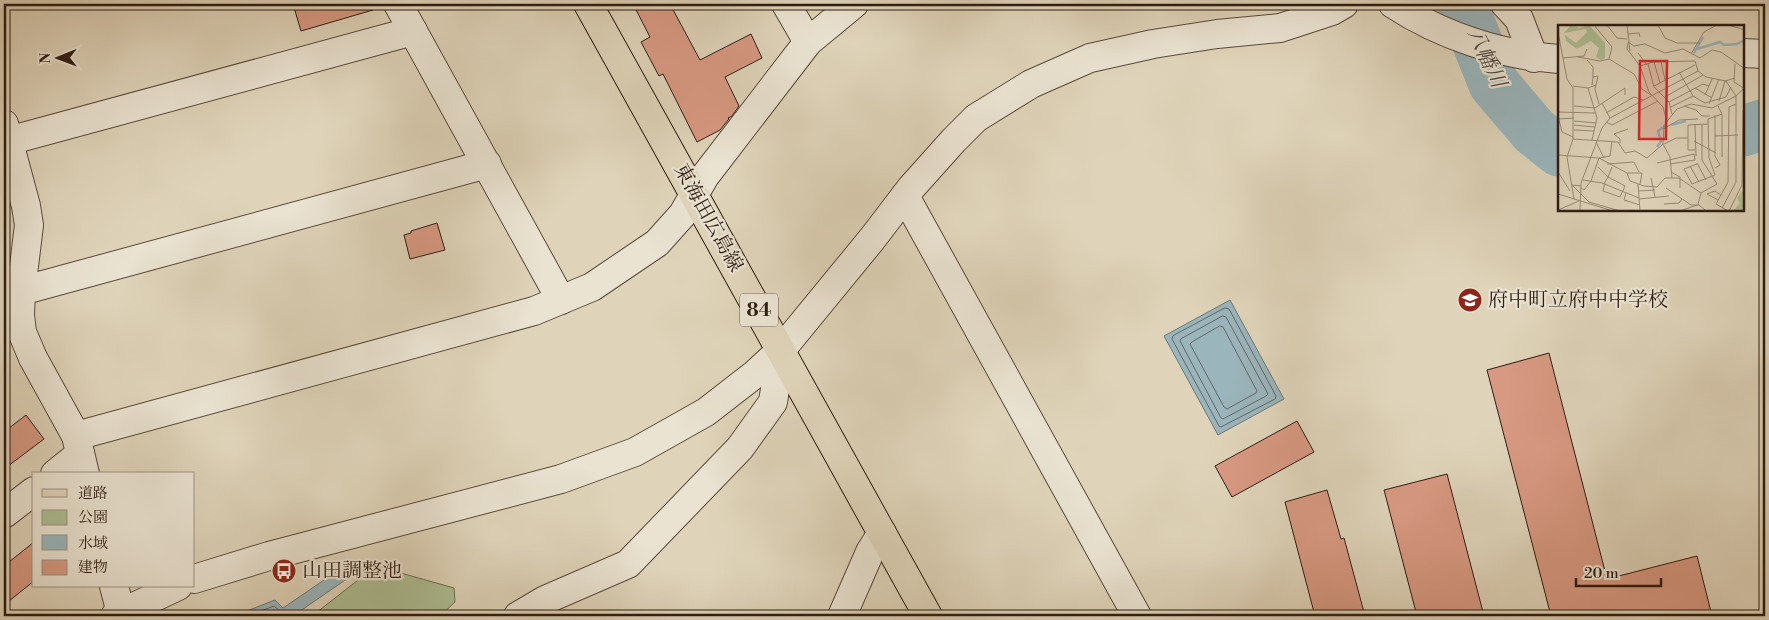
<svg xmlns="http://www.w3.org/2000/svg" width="1769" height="620" font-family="'Libre Bodoni','Noto Serif JP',serif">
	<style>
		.green { fill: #adbe94; stroke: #6d6d52 }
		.water { fill: #9ab5bc; stroke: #6e7878 }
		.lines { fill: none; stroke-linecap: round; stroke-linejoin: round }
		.shore { stroke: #646866; stroke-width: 1 }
		.river { stroke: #9ab5bc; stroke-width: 51 }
		.building { fill: #d89982; stroke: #2d1c11 }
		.minor-casing { stroke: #5a4a3b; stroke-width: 30 }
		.tertiary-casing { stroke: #5a4a3b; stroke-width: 30 }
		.primary-casing { stroke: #2d1c11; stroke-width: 30 }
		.minor { stroke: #eae3d2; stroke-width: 28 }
		.tertiary { stroke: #eae3d2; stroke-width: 28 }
		.primary { stroke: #dfd4ba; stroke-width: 28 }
		.labels { text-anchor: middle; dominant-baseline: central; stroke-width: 4.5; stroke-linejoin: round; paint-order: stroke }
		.shield { fill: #eae3d2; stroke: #66584b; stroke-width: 1 }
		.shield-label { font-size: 19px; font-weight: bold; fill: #2d1c11 }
		.street-label { font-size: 20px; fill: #2d1c11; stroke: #eae3d2 }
		.poi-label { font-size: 20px; fill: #2d1c11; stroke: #eae3d2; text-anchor: start }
		.water-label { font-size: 21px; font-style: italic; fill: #4e4a44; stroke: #eae3d2 }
		.inset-river { fill: none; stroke: #9ab5bc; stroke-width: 2.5 }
		.inset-road { fill: none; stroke: #988a76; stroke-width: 1 }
		.view { fill: #d62828; fill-opacity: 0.15; stroke: #d62828; stroke-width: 2.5 }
		.inset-edge { fill: none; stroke: #2d1c11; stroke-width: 2.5 }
	</style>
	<rect width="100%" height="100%" fill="#dfd4ba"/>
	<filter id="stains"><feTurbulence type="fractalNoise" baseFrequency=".004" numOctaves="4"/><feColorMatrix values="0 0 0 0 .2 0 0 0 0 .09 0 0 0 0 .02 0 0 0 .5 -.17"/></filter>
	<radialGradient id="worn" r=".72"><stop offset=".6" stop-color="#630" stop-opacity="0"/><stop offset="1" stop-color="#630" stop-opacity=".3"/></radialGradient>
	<polygon class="green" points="376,566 454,588 455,602 440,616 312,616"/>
	<g class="water">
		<polygon points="1230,300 1284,399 1218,435 1164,336"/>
		<polygon points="346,565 351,576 293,616 234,616 275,600 283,608"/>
	</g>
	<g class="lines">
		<g class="shore">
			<polygon points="1225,308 1229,309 1276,396 1275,399 1221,427 1219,426 1172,339 1173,336"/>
			<polygon points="1223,316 1226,317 1268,394 1266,396 1223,419 1221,418 1180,341 1181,339"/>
			<polygon points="1220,326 1223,327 1257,391 1256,393 1227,409 1224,407 1190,344 1192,342"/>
			<polyline points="248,616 274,606 281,612 289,612 290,616"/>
		</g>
		<g class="river">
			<polyline points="1462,4 1494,84 1534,131 1559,151"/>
			<polyline points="1743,131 1765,124"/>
		</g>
	</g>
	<g class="building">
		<polygon points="293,4 372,4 373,10 301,31"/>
		<polygon points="633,4 670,4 700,60 751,34 762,58 725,77 739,106 732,116 728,118 729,119 720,130 697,142 663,74 659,76 641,42 650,37"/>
		<polygon points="437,223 445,250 410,259 404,235 411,233 411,231"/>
		<polygon points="1549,353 1607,579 1697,556 1712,616 1551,616 1487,370"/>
		<polygon points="26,415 44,439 4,469 4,432"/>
		<polygon points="1297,421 1314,452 1232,497 1215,466"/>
		<polygon points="1447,474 1484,616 1417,616 1384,490"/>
		<polygon points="1327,490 1341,539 1344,538 1365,616 1315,616 1285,502"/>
		<polygon points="34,542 34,581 4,605 4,566"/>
	</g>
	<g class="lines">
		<defs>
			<g id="minor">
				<polyline points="398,4 561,300"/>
				<polyline points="786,4 808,42"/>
				<polyline points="1505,4 1519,19 1534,58"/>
				<polyline points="4,124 26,206 29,225 21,291 20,315 22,332 33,358 76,436 85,474"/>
				<polyline points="8,141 413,31"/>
				<polyline points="905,196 1137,616"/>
				<polyline points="21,291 487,164"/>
				<polyline points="76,436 534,311 592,287 657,243 683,214 705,176 808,42 854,4"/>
				<polyline points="55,474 80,454"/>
				<polyline points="4,514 34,491"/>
				<polyline points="114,586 121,613"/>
				<polyline points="518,616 545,600 628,564 740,448 773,402 781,350"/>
				<polyline points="842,616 870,552 882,533"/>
			</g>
			<g id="tertiary">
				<path d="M 1393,4 C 1442,36 1500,55 1559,59"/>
				<polyline points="1743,53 1765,54"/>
				<polyline points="194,579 269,556 561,479 635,452 706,412 755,374 781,350 872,239 911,188 954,140 976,118 1031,84 1090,58 1153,44 1217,34 1280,28 1332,11 1344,4"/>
				<polyline points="115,616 178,586"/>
			</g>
			<polyline id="primary" points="588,4 928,616"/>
		</defs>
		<use href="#minor" class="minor-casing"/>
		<use href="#tertiary" class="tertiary-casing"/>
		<use href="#primary" class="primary-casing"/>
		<use href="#minor" class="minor"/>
		<use href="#tertiary" class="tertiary"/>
		<use href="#primary" class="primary"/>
	</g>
	<defs>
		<symbol id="school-disc" viewBox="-11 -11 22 22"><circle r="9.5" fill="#8f2418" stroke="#eae3d2"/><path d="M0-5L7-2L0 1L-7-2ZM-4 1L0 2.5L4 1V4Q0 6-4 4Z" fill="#fff"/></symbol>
		<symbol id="bus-disc" viewBox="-11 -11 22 22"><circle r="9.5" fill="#8f2418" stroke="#eae3d2"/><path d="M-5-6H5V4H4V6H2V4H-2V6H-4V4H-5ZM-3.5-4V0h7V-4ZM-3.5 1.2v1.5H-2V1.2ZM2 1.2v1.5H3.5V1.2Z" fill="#fff"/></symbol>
	</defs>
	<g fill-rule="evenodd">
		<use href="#school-disc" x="1456" y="286" width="28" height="28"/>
		<use href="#bus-disc" x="270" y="557" width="28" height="28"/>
	</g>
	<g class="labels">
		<rect class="shield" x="740" y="293.5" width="38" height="33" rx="4"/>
		<g class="shield-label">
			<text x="759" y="310">84</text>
		</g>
		<g class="street-label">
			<text transform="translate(708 218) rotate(61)">東海田広島線</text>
		</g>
		<g class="poi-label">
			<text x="1488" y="300">府中町立府中中学校</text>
			<text x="302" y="571">山田調整池</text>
		</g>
		<g class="water-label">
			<text transform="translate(1486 58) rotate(65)">八幡川</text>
		</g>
	</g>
	<g transform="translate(1558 25)">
		<rect width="186" height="186" fill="#dfd4ba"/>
		<path d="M 13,0 L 21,3 L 31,0 L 47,18 L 47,33 L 43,35 L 38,32 L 41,23 L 33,16 L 19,24 L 8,16 L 7,10 L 18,18 L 29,7 L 28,4 L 6,8 ZM 186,164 L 186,186 L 175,186 L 182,178 L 179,173 Z" fill="#adbe94"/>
		<path class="inset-river" d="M 139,24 L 162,17 L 166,20 L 179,19 L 187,15M 136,28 L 145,12M 113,100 L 128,96M 99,122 L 103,116 L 100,106 L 107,101"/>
		<path class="inset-road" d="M 36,0 L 54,22 L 51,34 L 76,49 L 84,64 L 93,70M 49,0 L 59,13 L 69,14M 69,0 L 72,26M 100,0 L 107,13 L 119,18 L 142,18M 170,0 L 187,5M 0,7 L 9,54 L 15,63 L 15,114 L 9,132 L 16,174M 70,9 L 81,8 L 82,12M 70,17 L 76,21 L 87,19 L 107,28 L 125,24 L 142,33 L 154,25 L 163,27 L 187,44M 70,18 L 69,24 L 82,41 L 91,67 L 105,82 L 109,97M 80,28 L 89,40M 133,29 L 146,7 L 159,0M 20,32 L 42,36 L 51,34M 5,33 L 26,31 L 29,24M 29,35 L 35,42 L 35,52M 96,37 L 102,58M 103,37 L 107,55M 90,39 L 96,62 L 111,77 L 114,89M 177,39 L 176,57 L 187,64M 82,41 L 95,37 L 137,36 L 140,46M 121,47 L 135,71 L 147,78 L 168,72 L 173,62M 34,60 L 35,52 L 40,51 L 37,64 L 41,79M 15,61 L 30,63M 96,61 L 137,40M 137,63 L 154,73M 147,70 L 154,54M 107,72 L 145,50M 161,76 L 167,56 L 177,53M 111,77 L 145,59 L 151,61M 44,78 L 52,93M 151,79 L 161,54M 16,81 L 37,83 L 67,63 L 67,70M 126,81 L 138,85 L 144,91 L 152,91M 160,81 L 164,89 L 164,132M 113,82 L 135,71M 0,87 L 37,88M 48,88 L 76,72 L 85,75M 0,91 L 4,107 L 15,112M 0,94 L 16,93M 16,96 L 38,98M 48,97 L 54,100 L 100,76M 137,99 L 138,131M 16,100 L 37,102M 105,104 L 121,95 L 140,94M 16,105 L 36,106M 157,111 L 180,110M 15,114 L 60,117 L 67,128 L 77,126 L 89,133 L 105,119 L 106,100 L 119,84 L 133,79 L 154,83 L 178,71M 34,115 L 39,93 L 30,63 L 38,60M 136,116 L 158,128M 38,117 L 46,133M 62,118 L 62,114 L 56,109 L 70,104M 105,119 L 112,132 L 114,153M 106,119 L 118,113 L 130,113M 137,125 L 130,125 L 130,100 L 150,99M 0,130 L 41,133 L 69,148 L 72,156 L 86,161 L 99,162 L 107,153 L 121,153 L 143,168 L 159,159 L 144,135 L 144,99M 99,138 L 136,129 L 137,135 L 112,139M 139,138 L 148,155M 49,139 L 76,137 L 81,147M 139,139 L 126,144 L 134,159 L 157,150 L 151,133 L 150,94 L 164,89M 132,141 L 141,157M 40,142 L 50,152 L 67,161 L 62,172 L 45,166 L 47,157 L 50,152 L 54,142M 157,143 L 162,140 L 157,131 L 157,90M 0,147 L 12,166M 113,147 L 122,152 L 122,163M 69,148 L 84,148 L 82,159M 93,153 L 97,172M 25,155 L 44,158 L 81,173M 80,159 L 82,186M 23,161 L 14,160 L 31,177 L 62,186M 23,163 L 26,165 L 33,156 L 41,133 L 52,131 L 54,117M 108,163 L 133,180 L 141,180M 81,166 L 97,165M 68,168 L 66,175 L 82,180M 143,168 L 140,179 L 148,186M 0,169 L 55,186M 81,174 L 111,171M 160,175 L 149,169 L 157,166 L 163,170M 106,179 L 121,178 L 124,174M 164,183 L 178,157 L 178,71M 0,185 L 21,176M 22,186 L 23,158 L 44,103 L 52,93 L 140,46 L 148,52 L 168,56 L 178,71 L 187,62M 122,186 L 139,180M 170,186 L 158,179 L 170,157 L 171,82 L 178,79M 171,186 L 184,160 L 185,85"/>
		<path class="view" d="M 82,36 L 109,36 L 108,114 L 81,114 Z"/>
		<rect width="186" height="186" class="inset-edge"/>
	</g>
	<rect width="1769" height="620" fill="none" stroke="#dfd4ba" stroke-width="20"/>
	<rect x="5" y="5" width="1759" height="610" fill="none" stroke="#2d1c11" stroke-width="2.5"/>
	<rect x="10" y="10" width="1749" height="600" fill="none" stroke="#2d1c11"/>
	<rect x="32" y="472" width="162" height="115" fill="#eae3d2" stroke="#9e9385"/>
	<rect x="42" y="489" width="25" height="8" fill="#dfd4ba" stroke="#9e9385"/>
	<text x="78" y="498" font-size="15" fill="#2d1c11">道路</text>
	<rect x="42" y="510" width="25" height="15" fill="#adbe94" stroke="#9e9385"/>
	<text x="78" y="522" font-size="15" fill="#2d1c11">公園</text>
	<rect x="42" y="535" width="25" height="15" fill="#9ab5bc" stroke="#9e9385"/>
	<text x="78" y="548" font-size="15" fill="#2d1c11">水域</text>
	<rect x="42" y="560" width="25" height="15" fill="#d89982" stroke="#9e9385"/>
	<text x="78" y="572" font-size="15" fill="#2d1c11">建物</text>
	<g transform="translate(58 58) rotate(269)" stroke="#eae3d2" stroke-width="4" paint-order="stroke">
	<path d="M0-4L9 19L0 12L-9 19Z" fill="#2d1c11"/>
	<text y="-8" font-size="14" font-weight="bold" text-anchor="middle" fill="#2d1c11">N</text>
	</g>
	<path d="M1576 578v8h85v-8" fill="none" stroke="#2d1c11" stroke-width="2.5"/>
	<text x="1584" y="578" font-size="15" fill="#2d1c11" stroke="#eae3d2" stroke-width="4" paint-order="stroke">20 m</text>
	<rect width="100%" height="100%" filter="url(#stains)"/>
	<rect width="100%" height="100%" fill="url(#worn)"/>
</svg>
